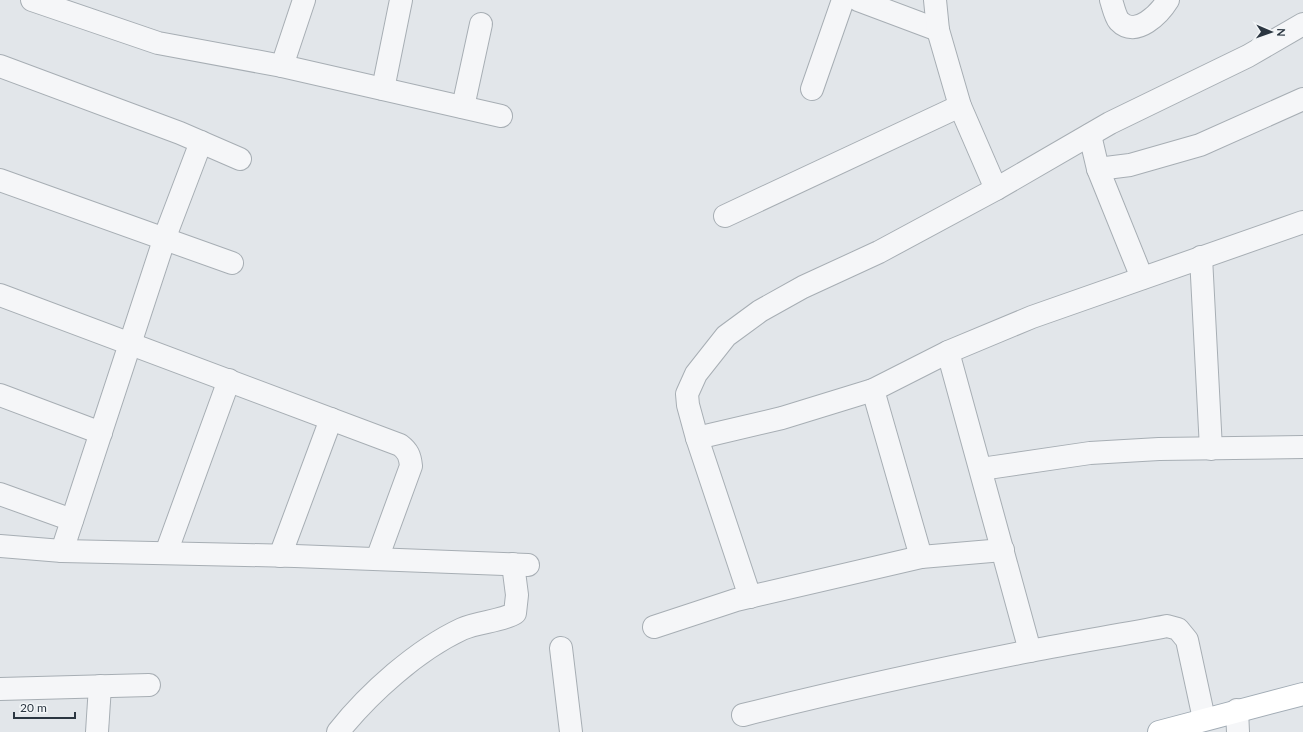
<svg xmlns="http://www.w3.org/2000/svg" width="1303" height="732" font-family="Lato,sans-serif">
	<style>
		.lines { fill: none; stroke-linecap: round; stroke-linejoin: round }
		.minor-casing { stroke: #a7aeb4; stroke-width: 24 }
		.major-casing { stroke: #a2acb5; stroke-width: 24 }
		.minor { stroke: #f5f6f8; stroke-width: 22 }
		.major { stroke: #fff; stroke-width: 22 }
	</style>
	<rect width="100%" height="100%" fill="#e2e6ea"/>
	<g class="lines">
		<defs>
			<g id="minor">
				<polyline points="32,0 158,43 282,66 501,116"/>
				<polyline points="858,0 938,30"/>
				<polyline points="935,0 938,30 960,106 996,189"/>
				<path d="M 1111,0 C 1113,6 1115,16 1119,21 C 1136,39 1160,13 1168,0"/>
				<polyline points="0,66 180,133 240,159"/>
				<polyline points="282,66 304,0"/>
				<polyline points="383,89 401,0"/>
				<polyline points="812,89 843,0"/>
				<polyline points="463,107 481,24"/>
				<polyline points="1090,135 1098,169 1142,278"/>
				<polyline points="1098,169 1130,165 1200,145 1303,99"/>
				<polyline points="0,180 232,263"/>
				<polyline points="725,216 960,106"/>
				<polyline points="1201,257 1211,449"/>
				<path d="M 0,295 L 400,445 C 408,451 410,456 411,466 L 377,559"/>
				<polyline points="948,352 1030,651"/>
				<polyline points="873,390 921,557"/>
				<polyline points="0,395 101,433"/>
				<polyline points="697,438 782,418 873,390 948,352 1032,317 1303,222"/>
				<polyline points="981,469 1090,453 1159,449 1303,447"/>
				<polyline points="0,494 72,520"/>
				<polyline points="0,546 62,551 295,556 528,565"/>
				<polyline points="62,551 166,234 201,142"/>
				<polyline points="166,553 229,380"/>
				<polyline points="280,556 331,419"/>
				<polyline points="750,597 697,438 688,405 687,394 696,374 726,336 760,311 803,287 879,252 996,189 1110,123 1248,56 1303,24"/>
				<polyline points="654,627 736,600 921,557 1003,550"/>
				<polyline points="561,648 571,732"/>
				<polyline points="0,689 149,685"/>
				<polyline points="1237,710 1238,732"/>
				<path d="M 743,715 C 838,691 934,670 1030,651 C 1075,642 1121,635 1167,626 L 1178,629 L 1187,640 L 1204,719"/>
				<polyline points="97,732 100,686"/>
				<path d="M 338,732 C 369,693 417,650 462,629 C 477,622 503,621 515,613 L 517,595 L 513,564"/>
			</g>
			<polyline id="major" points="1159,732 1303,694"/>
		</defs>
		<use href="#minor" class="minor-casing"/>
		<use href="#major" class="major-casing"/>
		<use href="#minor" class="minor"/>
		<use href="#major" class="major"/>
	</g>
	<g transform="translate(1271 32) rotate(92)" stroke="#f2f5f7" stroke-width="3" paint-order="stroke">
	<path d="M0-3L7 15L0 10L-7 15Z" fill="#2b3641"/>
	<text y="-6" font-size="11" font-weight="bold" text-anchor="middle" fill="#2b3641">N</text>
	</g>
	<path d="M14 712v6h61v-6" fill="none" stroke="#2b3641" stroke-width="2"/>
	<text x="20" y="712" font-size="12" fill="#2b3641" stroke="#f2f5f7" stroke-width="3" paint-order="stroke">20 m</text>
</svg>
